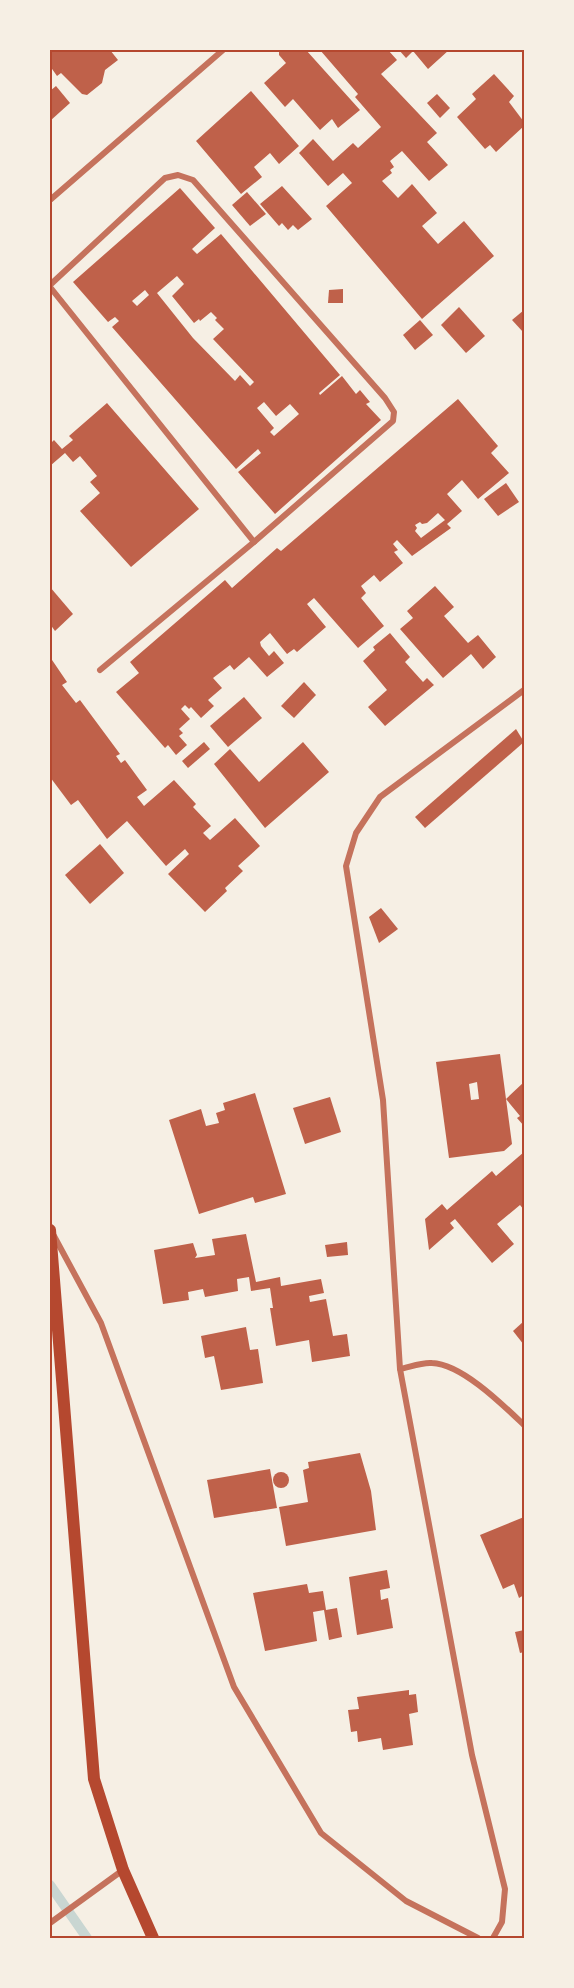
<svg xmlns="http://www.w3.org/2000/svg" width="574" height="1988" font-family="'Archivo Narrow',sans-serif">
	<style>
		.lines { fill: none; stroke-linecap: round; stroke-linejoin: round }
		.stream { stroke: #c9d6d2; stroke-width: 10 }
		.building { fill: #bf614a; fill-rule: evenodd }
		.minor { stroke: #c5725c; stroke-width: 6 }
		.secondary { stroke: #b5482f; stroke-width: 12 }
		.neatline { fill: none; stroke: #b5482f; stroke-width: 2 }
	</style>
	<rect width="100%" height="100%" fill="#f6efe4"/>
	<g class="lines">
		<polyline class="stream" points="50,1885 87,1938"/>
	</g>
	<g class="building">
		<polygon points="50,50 110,50 118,60 105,70 102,83 87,95 82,94 61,73 57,76 50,66"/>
		<polygon points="279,50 306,50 360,110 338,128 332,119 320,130 293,99 285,107 264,83 286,63 279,55"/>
		<polygon points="320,50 388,50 397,60 381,74 437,133 427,142 448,165 429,181 402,151 390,161 394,167 390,170 392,173 382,181 398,198 412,184 437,213 422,226 438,244 464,221 494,256 422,319 326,206 352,183 343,173 328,186 299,153 313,139 333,161 353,143 358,148 381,127 355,97 358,94"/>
		<polygon points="399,50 449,50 428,69 413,51 406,58"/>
		<polygon points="494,74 514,96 509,102 524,122 524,126 496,152 490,145 485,149 457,117 476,99 472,94"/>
		<polygon points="56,86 70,103 50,121 50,91"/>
		<polygon points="251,91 299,146 279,164 270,153 254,167 262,177 241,194 196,141"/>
		<polygon points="437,94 450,108 440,118 427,103"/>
		<polygon points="282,186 312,219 298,230 293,225 288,230 282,223 279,226 260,204"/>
		<path d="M 180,188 L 215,228 L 192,249 L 197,254 L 221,234 L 340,375 L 319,393 L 320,395 L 342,376 L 356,394 L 360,390 L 370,402 L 366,404 L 381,420 L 275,514 L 238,472 L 261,453 L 258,449 L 236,469 L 112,327 L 119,321 L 115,317 L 108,322 L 73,282 ZM 177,276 L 184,284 L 172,296 L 194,323 L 199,319 L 200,321 L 211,312 L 217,318 L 215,320 L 224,329 L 213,339 L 254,382 L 250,386 L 240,375 L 235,381 L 193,338 L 157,293 ZM 145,290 L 149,295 L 137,306 L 132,301 ZM 264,402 L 276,416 L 290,404 L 299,414 L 274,436 L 270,432 L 274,428 L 257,408 Z"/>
		<polygon points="247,192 266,214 250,226 232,205"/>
		<polygon points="343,289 343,303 328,303 329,290"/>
		<polygon points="459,307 485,336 466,353 441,325"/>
		<polygon points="524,310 524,330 523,332 512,320"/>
		<polygon points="420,320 433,335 415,350 403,335"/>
		<path d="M 458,399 L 498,446 L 491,453 L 509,473 L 478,499 L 462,480 L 447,494 L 462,511 L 447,524 L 451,528 L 412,556 L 397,540 L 393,544 L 398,550 L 394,552 L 403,563 L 380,582 L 374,575 L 361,586 L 366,593 L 361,598 L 384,626 L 358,648 L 314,598 L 307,604 L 326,627 L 297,652 L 294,649 L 287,654 L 270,633 L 260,642 L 261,646 L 269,656 L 274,651 L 284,663 L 267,677 L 249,657 L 234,670 L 230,665 L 213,678 L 222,688 L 208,700 L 214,706 L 201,718 L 191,707 L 189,709 L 185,705 L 181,709 L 190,719 L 179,729 L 183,733 L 179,736 L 187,745 L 176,755 L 168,745 L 165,748 L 116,692 L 139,673 L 130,662 L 225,580 L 232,588 L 277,548 L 281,551 ZM 438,513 L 445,520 L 421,538 L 415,531 L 417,528 L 415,525 L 420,522 L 422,524 L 427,523 Z"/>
		<polygon points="107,403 199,509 131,567 80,511 100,493 90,482 97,476 80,456 73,462 65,453 50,466 50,444 54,440 62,449 73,440 69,436"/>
		<polygon points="506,483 519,502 498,516 484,499"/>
		<polygon points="435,586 454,607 444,616 468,643 478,635 496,657 483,669 471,654 443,678 400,629 413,618 407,611"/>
		<polygon points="50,587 73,614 55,631 50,624"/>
		<polygon points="390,633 410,657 405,662 423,682 427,678 434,685 385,726 368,707 387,690 363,661 375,650 373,647"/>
		<polygon points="50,657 67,682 62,685 76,703 80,700 120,754 116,756 121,763 125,760 147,790 137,797 144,806 174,780 196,804 193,807 211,826 203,833 210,840 235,818 260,846 238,866 243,871 225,888 227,891 205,912 168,874 189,854 185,849 166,866 127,821 107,839 78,800 71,805 50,777"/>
		<polygon points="304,682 316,695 294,718 281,706"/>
		<polygon points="244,697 262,718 228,747 210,726"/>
		<polygon points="516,729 524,742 425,828 415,817"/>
		<polygon points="204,742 210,749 188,768 182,761"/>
		<polygon points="303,742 329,772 265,828 214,764 230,749 259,782"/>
		<polygon points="100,844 124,873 90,904 65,875"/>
		<polygon points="381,908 398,929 379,943 369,917"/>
		<path d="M 500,1054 L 512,1144 L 504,1151 L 449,1158 L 436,1062 ZM 477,1082 L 479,1099 L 471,1100 L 469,1084 Z"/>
		<polygon points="524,1082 524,1126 517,1118 520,1116 506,1099"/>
		<polygon points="255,1093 286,1194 255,1203 253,1197 199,1214 169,1120 201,1109 206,1126 219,1123 216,1113 225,1110 223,1103"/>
		<polygon points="330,1097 341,1132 305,1144 293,1108"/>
		<polygon points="524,1152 524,1210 520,1205 497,1224 514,1244 492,1263 455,1219 450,1223 454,1228 429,1250 425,1219 442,1204 447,1210 492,1171 496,1176"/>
		<polygon points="246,1234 256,1282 280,1277 281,1286 321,1279 324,1293 309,1296 310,1302 326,1299 333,1336 347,1334 350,1356 312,1362 309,1340 276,1346 270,1308 273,1308 270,1288 251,1291 249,1277 237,1279 238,1291 205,1297 203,1289 188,1292 189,1300 163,1304 154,1250 193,1243 197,1255 195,1258 215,1255 212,1239"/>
		<polygon points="347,1242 348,1255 327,1257 325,1245"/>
		<polygon points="524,1321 524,1345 513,1331"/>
		<polygon points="246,1327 250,1350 258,1349 263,1383 221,1390 214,1356 205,1358 201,1336"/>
		<polygon points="360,1453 371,1491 376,1530 286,1546 279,1507 308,1502 303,1470 309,1468 308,1462"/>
		<polygon points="270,1469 277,1508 214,1518 207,1480"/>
		<circle cx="281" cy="1480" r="8"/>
		<polygon points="524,1517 524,1595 519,1598 514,1584 503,1589 480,1535"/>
		<polygon points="387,1570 390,1588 380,1590 381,1600 388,1598 393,1628 357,1635 349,1577"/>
		<polygon points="307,1584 309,1593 323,1591 326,1610 337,1608 342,1637 329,1640 324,1610 313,1612 317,1641 265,1651 253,1593"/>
		<polygon points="524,1630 524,1652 520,1653 515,1632"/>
		<polygon points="409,1690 409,1695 416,1694 418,1712 409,1714 413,1745 383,1750 381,1738 358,1742 357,1731 351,1732 348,1710 359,1709 357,1697"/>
	</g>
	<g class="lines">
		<g class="minor">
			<polyline points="50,200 223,50"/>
			<polyline points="50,285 165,178 178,175 193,180 385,398 394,412 393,421 254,542 100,670"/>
			<polyline points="50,287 254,542"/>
			<polyline points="54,1236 101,1323 234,1687 321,1833 406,1901 478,1938"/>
			<path d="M 400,1369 C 410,1367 422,1362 432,1363 C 462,1364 504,1406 524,1425"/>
			<polyline points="50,1923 123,1870"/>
			<polyline points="493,1938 502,1922 505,1889 472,1755 400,1369 383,1100 346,866 356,833 380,797 524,690"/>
		</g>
		<polyline class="secondary" points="50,1230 94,1779 123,1870 153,1938"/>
	</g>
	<rect width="574" height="1988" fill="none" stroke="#f6efe4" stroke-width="102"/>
	<rect x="51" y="51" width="472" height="1886" class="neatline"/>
</svg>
